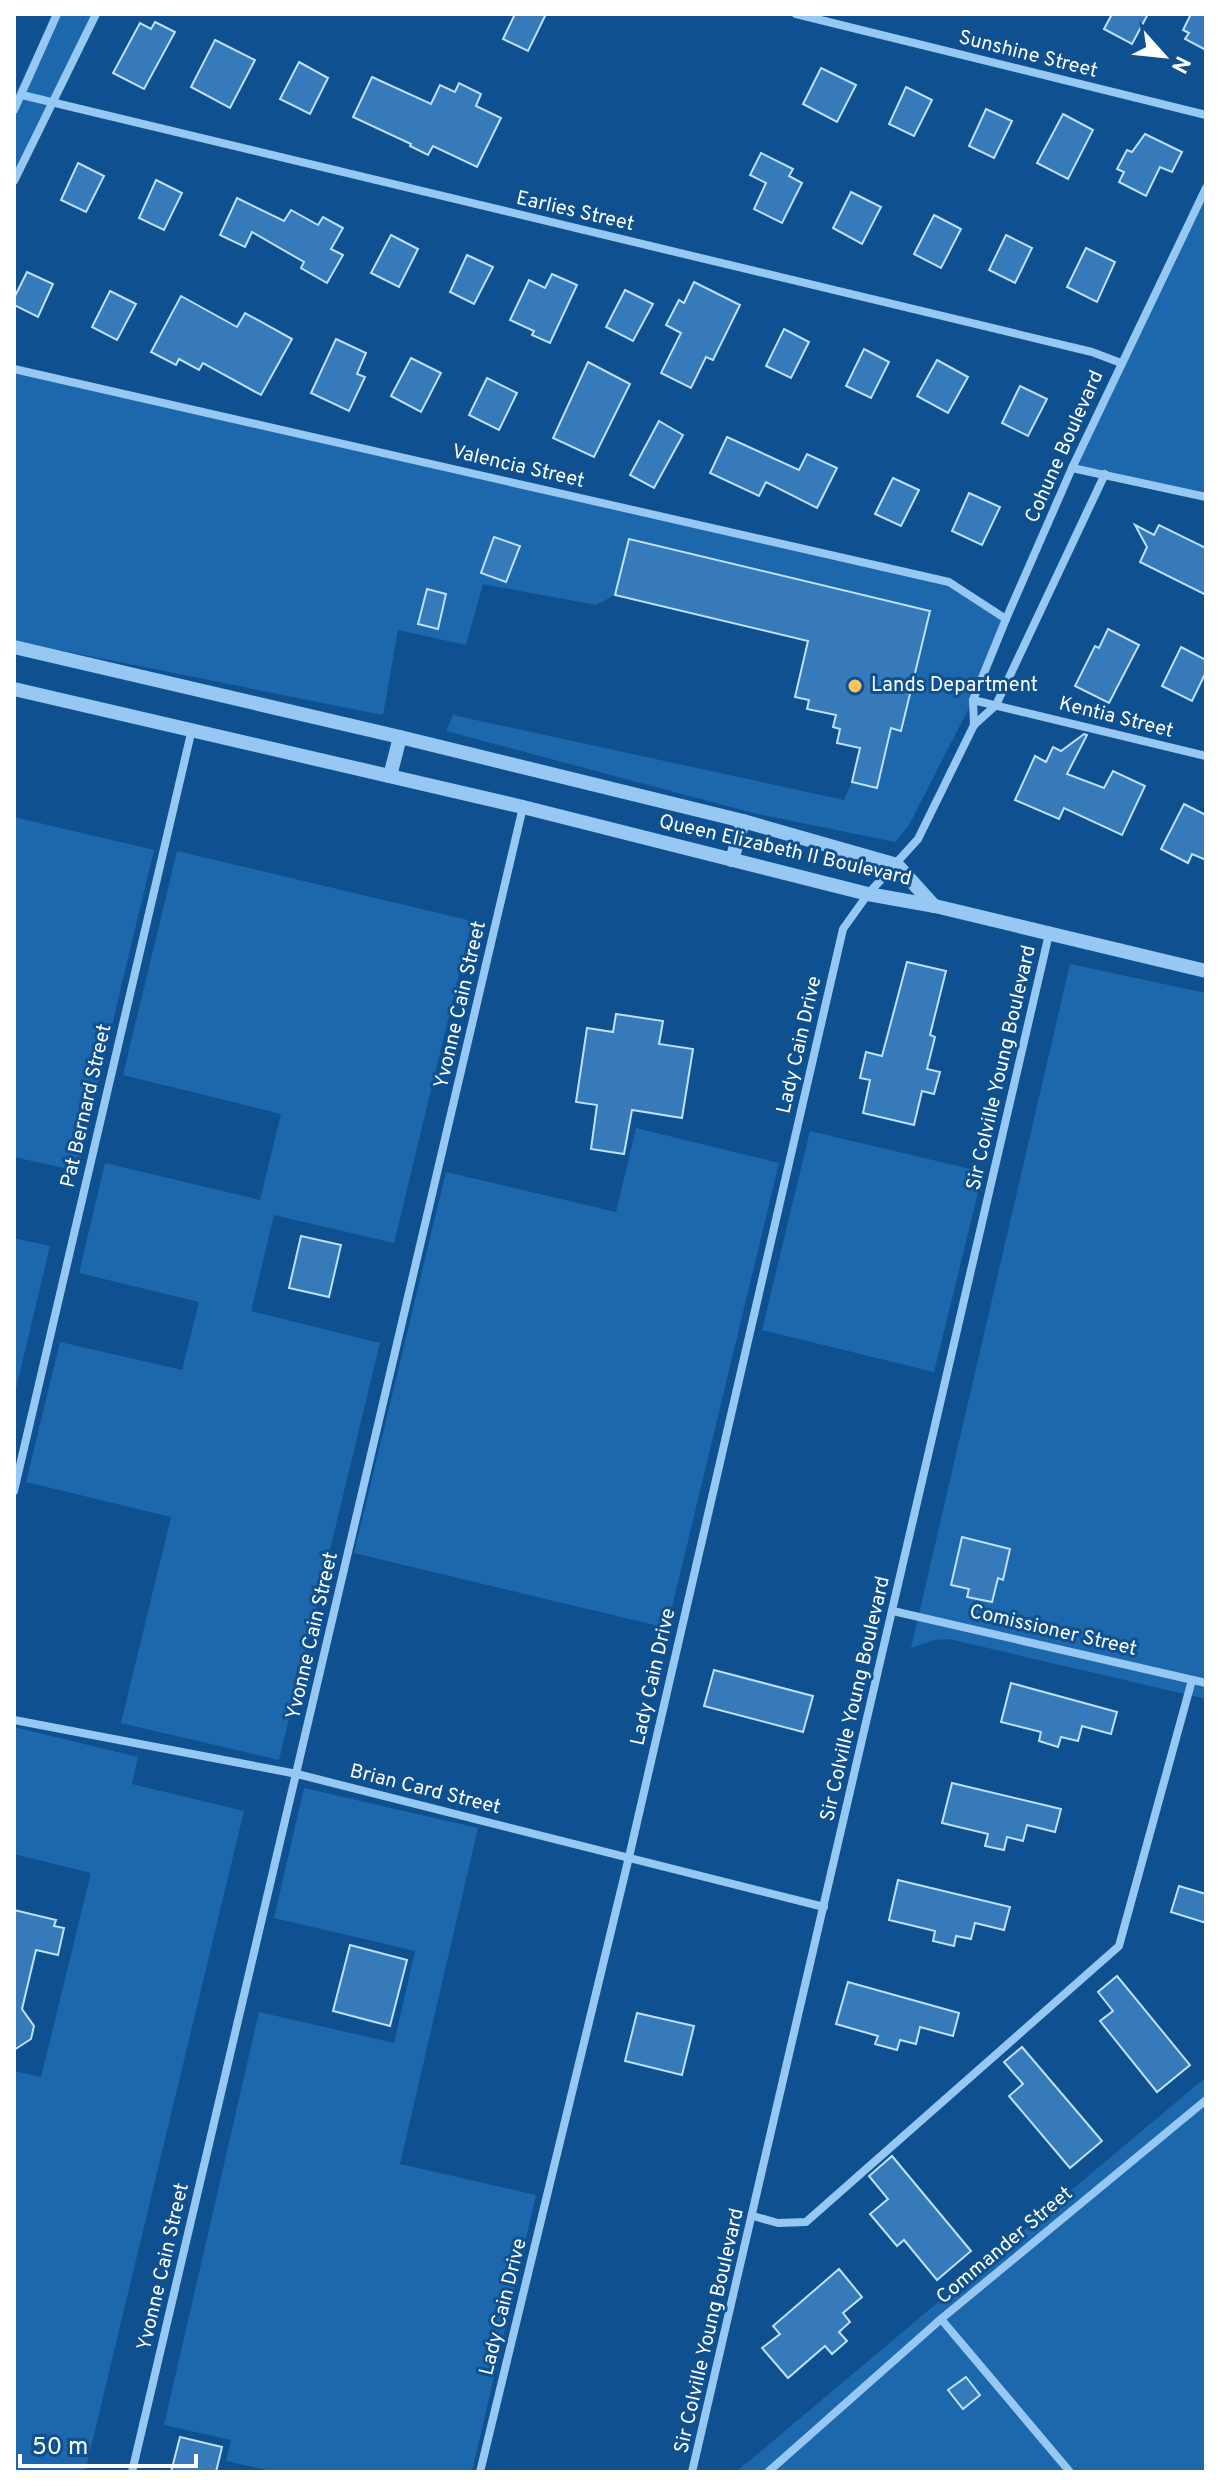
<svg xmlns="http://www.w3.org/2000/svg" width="1220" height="2486" font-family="Overpass,sans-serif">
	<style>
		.green { fill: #1d68ad }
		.building { fill: #367ab9; stroke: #bfe0fe; stroke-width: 2 }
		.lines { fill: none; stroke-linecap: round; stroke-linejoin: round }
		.minor { stroke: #97c8f4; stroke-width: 8 }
		.tertiary { stroke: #97c8f4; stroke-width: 14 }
		.poi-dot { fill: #ffc45a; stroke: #0e5090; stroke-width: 3 }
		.labels { text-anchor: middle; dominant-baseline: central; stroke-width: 6; stroke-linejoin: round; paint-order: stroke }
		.street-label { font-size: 20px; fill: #fff; stroke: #0e5090 }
		.poi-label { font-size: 20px; fill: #fff; stroke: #0e5090; text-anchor: start }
	</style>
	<rect width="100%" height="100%" fill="#0e5090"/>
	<g class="green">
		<polygon points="53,14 96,14 14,181 14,97"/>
		<polygon points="1206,194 1206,497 1072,468"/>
		<polygon points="14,369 949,582 1006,619 973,700 909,825 895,842 753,813 446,731 453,715 844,800 852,782 877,788 891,728 901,730 930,611 629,539 615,595 596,605 483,584 466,645 398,630 383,715 14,641"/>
		<polygon points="14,817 154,850 77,1171 14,1157"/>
		<polygon points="177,851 472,921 394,1243 274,1215 251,1311 380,1343 279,1760 121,1723 171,1517 26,1482 60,1342 182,1370 199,1302 79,1273 105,1163 260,1200 281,1114 123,1075"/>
		<polygon points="1070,964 1206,993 1206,1699 949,1639 935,1640 911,1648"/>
		<polygon points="636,1128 779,1163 667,1628 354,1553 446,1172 616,1212"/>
		<polygon points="810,1131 983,1172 934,1372 762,1330"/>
		<polygon points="14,1238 50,1246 14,1397"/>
		<polygon points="14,1727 138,1757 132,1784 244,1811 85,2472 14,2472 14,2071 41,2077 91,1873 14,1854"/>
		<polygon points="304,1788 478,1828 400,2164 536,2195 472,2472 275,2472 226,2461 231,2440 164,2425 259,2012 394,2043 415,1951 274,1918"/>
		<polygon points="1206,2077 1206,2472 736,2472"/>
	</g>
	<g class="building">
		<polygon points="515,14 546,14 528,51 503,39"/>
		<polygon points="1112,14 1148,14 1132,44 1104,29"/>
		<polygon points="1191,14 1206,14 1206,50 1185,39 1189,33 1183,30"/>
		<polygon points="155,22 175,32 144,89 113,73 140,23 151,29"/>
		<polygon points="215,40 255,60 230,108 191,87"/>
		<polygon points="299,62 328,78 310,114 280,99"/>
		<polygon points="821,68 856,85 837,122 803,104"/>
		<polygon points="372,77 431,104 440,85 455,92 459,83 481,94 476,106 501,118 477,167 433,146 428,155 410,146 411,144 353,117"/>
		<polygon points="906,87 932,100 914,136 889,124"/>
		<polygon points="986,109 1012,121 994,158 969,146"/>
		<polygon points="1063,114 1093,130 1068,179 1037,163"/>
		<polygon points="1145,134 1182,152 1172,172 1160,167 1146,196 1119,182 1124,172 1117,169 1127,150 1132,152"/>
		<polygon points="761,153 793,169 789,176 802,183 782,223 754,209 766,183 750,175"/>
		<polygon points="78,163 104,176 86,212 61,200"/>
		<polygon points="156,180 182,193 164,230 139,218"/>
		<polygon points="851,192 881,207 862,244 833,228"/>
		<polygon points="237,198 284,221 291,210 318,225 323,217 343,228 331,249 343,255 327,283 301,268 304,262 252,232 245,247 220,235"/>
		<polygon points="934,215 961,229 941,268 914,254"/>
		<polygon points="391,235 418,249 399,287 371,273"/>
		<polygon points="1006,235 1032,248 1015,283 989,270"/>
		<polygon points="1086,248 1115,262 1097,302 1067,287"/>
		<polygon points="467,255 493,267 474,304 450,292"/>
		<polygon points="27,272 53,284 38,317 14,305 14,298"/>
		<polygon points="552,274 577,285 550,343 532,335 534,331 510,320 529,280 545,288"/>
		<polygon points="694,282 740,305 713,360 706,357 691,388 661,373 681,333 666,325 679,300 684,303"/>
		<polygon points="625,290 653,304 633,341 606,327"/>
		<polygon points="110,291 136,304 117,340 92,327"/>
		<polygon points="181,296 237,327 245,313 292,339 261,395 203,363 199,370 179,359 176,365 151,352"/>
		<polygon points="784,329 809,342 791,378 766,366"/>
		<polygon points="336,339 366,353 357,374 365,377 349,411 311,393"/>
		<polygon points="864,349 889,362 871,398 846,386"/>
		<polygon points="411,358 441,373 421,412 391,396"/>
		<polygon points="937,360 968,377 948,413 917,396"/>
		<polygon points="588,362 630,384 594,457 553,438"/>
		<polygon points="487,378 517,393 499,430 469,415"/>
		<polygon points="1020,386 1047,399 1028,436 1002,423"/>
		<polygon points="659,421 683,435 654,488 630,475"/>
		<polygon points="727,437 799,470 807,454 837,468 817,508 766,482 759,496 710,473"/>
		<polygon points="893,478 919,490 901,526 875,514"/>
		<polygon points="969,493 1000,507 982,545 952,531"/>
		<polygon points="1135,525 1154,535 1159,525 1206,548 1206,595 1140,562 1147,547"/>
		<polygon points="494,537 520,546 506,582 481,573"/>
		<polygon points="629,539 930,611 901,731 891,728 877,788 852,782 860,748 837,743 840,729 833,727 836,715 807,709 809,700 795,697 808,641 615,595"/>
		<polygon points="427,589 446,594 438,629 418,624"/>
		<polygon points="1108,629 1139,645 1109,703 1075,686 1095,646 1099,648"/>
		<polygon points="1181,647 1206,660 1206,672 1192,701 1162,686"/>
		<polygon points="1084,734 1087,735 1067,774 1104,788 1113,771 1145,786 1122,835 1064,808 1059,819 1015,800 1035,756 1046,762 1053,747 1061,751"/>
		<polygon points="1184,804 1206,815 1206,860 1192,854 1188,863 1161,849"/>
		<polygon points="907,962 946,971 930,1035 935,1037 927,1069 940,1072 934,1094 922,1091 914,1125 863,1113 870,1080 860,1078 866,1052 882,1056"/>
		<polygon points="616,1014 663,1021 659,1044 693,1049 682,1118 632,1110 624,1154 591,1149 597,1105 576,1102 587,1028 613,1032"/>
		<polygon points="301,1236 341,1245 329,1297 289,1288"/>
		<polygon points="962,1537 1010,1549 1003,1580 998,1578 992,1602 967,1597 969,1589 951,1585"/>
		<polygon points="714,1670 813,1696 803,1732 704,1706"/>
		<polygon points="1011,1683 1117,1712 1111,1734 1082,1726 1078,1741 1061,1737 1058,1747 1039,1741 1041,1732 1001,1722"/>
		<polygon points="952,1783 1061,1809 1055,1832 1027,1825 1023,1841 1007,1837 1004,1850 985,1846 988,1834 942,1823"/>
		<polygon points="898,1880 1010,1907 1004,1930 975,1923 971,1939 956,1936 954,1946 933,1941 935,1931 889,1920"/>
		<polygon points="1179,1886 1206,1894 1206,1923 1171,1912"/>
		<polygon points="14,1910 56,1920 54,1926 64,1928 58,1955 36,1950 22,2009 34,2026 31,2039 14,2050"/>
		<polygon points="350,1945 407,1960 390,2026 333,2011"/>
		<polygon points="1117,1976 1190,2065 1157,2092 1100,2021 1113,2011 1098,1992"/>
		<polygon points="848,1982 959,2013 953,2036 920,2027 916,2044 900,2040 897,2050 875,2044 878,2036 836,2024"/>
		<polygon points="637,2013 694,2026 682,2075 625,2061"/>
		<polygon points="1022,2047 1102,2141 1070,2168 1009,2096 1023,2084 1004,2062"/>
		<polygon points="892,2156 971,2251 937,2280 904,2240 897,2246 870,2214 888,2199 869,2176"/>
		<polygon points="839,2269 862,2297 843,2313 850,2322 839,2332 847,2341 832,2354 825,2346 788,2378 762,2348 780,2334 773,2326"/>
		<polygon points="966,2377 980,2395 963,2409 948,2390"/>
		<polygon points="180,2437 222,2447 216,2472 171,2472"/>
	</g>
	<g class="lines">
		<g class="minor">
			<polyline points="796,14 1206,115"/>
			<polyline points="22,95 1092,352 1121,363"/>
			<polyline points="14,110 57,14"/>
			<polyline points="14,181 96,14"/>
			<polyline points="14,369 949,582 1006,619"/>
			<polyline points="1072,468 1206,497"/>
			<polyline points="973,700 1206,756"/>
			<polyline points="974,725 973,700 1006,619 1072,468 1206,188"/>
			<polyline points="14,1491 192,729"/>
			<polyline points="893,1611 1206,1683"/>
			<polyline points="14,1720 297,1774 824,1907"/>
			<polyline points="753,2216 778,2223 806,2222 1119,1946 1192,1680"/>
			<polyline points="132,2472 523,807"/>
			<polyline points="480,2472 629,1857 843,929 868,894 918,839 974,725 996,705 1105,474"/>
			<polyline points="692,2472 1049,934"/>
			<polyline points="768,2472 941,2319"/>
			<polyline points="1070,2472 941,2319 1206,2100"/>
		</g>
		<g class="tertiary">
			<polyline points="14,647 400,737 743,821 897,865 934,906"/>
			<polyline points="14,689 523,807 868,894 935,906 1206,971"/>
			<polyline points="390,776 400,737"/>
			<polyline points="732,860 743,821"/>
		</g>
	</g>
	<circle class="poi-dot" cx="855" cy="686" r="8"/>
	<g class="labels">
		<g class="street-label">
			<text transform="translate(1028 55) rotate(14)">Sunshine Street</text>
			<text transform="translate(575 212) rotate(13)">Earlies Street</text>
			<text transform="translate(1065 447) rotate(-66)">Cohune Boulevard</text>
			<text transform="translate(518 467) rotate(13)">Valencia Street</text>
			<text transform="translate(1116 718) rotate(14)">Kentia Street</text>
			<text transform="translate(785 851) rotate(13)">Queen Elizabeth II Boulevard</text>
			<text transform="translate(461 1005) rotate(-77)">Yvonne Cain Street</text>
			<text transform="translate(800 1045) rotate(-77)">Lady Cain Drive</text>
			<text transform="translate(1002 1068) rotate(-77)">Sir Colville Young Boulevard</text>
			<text transform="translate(87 1106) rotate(-77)">Pat Bernard Street</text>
			<text transform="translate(1053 1631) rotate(13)">Comissioner Street</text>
			<text transform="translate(313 1636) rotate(-77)">Yvonne Cain Street</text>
			<text transform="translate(654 1677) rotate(-77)">Lady Cain Drive</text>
			<text transform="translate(856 1699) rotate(-77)">Sir Colville Young Boulevard</text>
			<text transform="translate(425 1790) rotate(14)">Brian Card Street</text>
			<text transform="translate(1005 2246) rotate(-40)">Commander Street</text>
			<text transform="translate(164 2267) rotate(-77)">Yvonne Cain Street</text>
			<text transform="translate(504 2307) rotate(-76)">Lady Cain Drive</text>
			<text transform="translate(710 2331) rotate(-77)">Sir Colville Young Boulevard</text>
		</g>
		<g class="poi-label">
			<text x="871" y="686">Lands Department</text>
		</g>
	</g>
	<rect width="1220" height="2486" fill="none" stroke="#ffffff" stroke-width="32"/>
	<g transform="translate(1164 56) rotate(117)" stroke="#0e5090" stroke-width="6" paint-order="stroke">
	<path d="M0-6L14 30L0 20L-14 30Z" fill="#ffffff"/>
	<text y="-12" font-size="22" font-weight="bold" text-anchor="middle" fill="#ffffff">N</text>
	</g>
	<path d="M20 2454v12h176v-12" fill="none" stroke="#ffffff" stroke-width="4"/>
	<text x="32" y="2454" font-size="24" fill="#ffffff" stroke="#0e5090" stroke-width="6" paint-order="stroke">50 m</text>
</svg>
